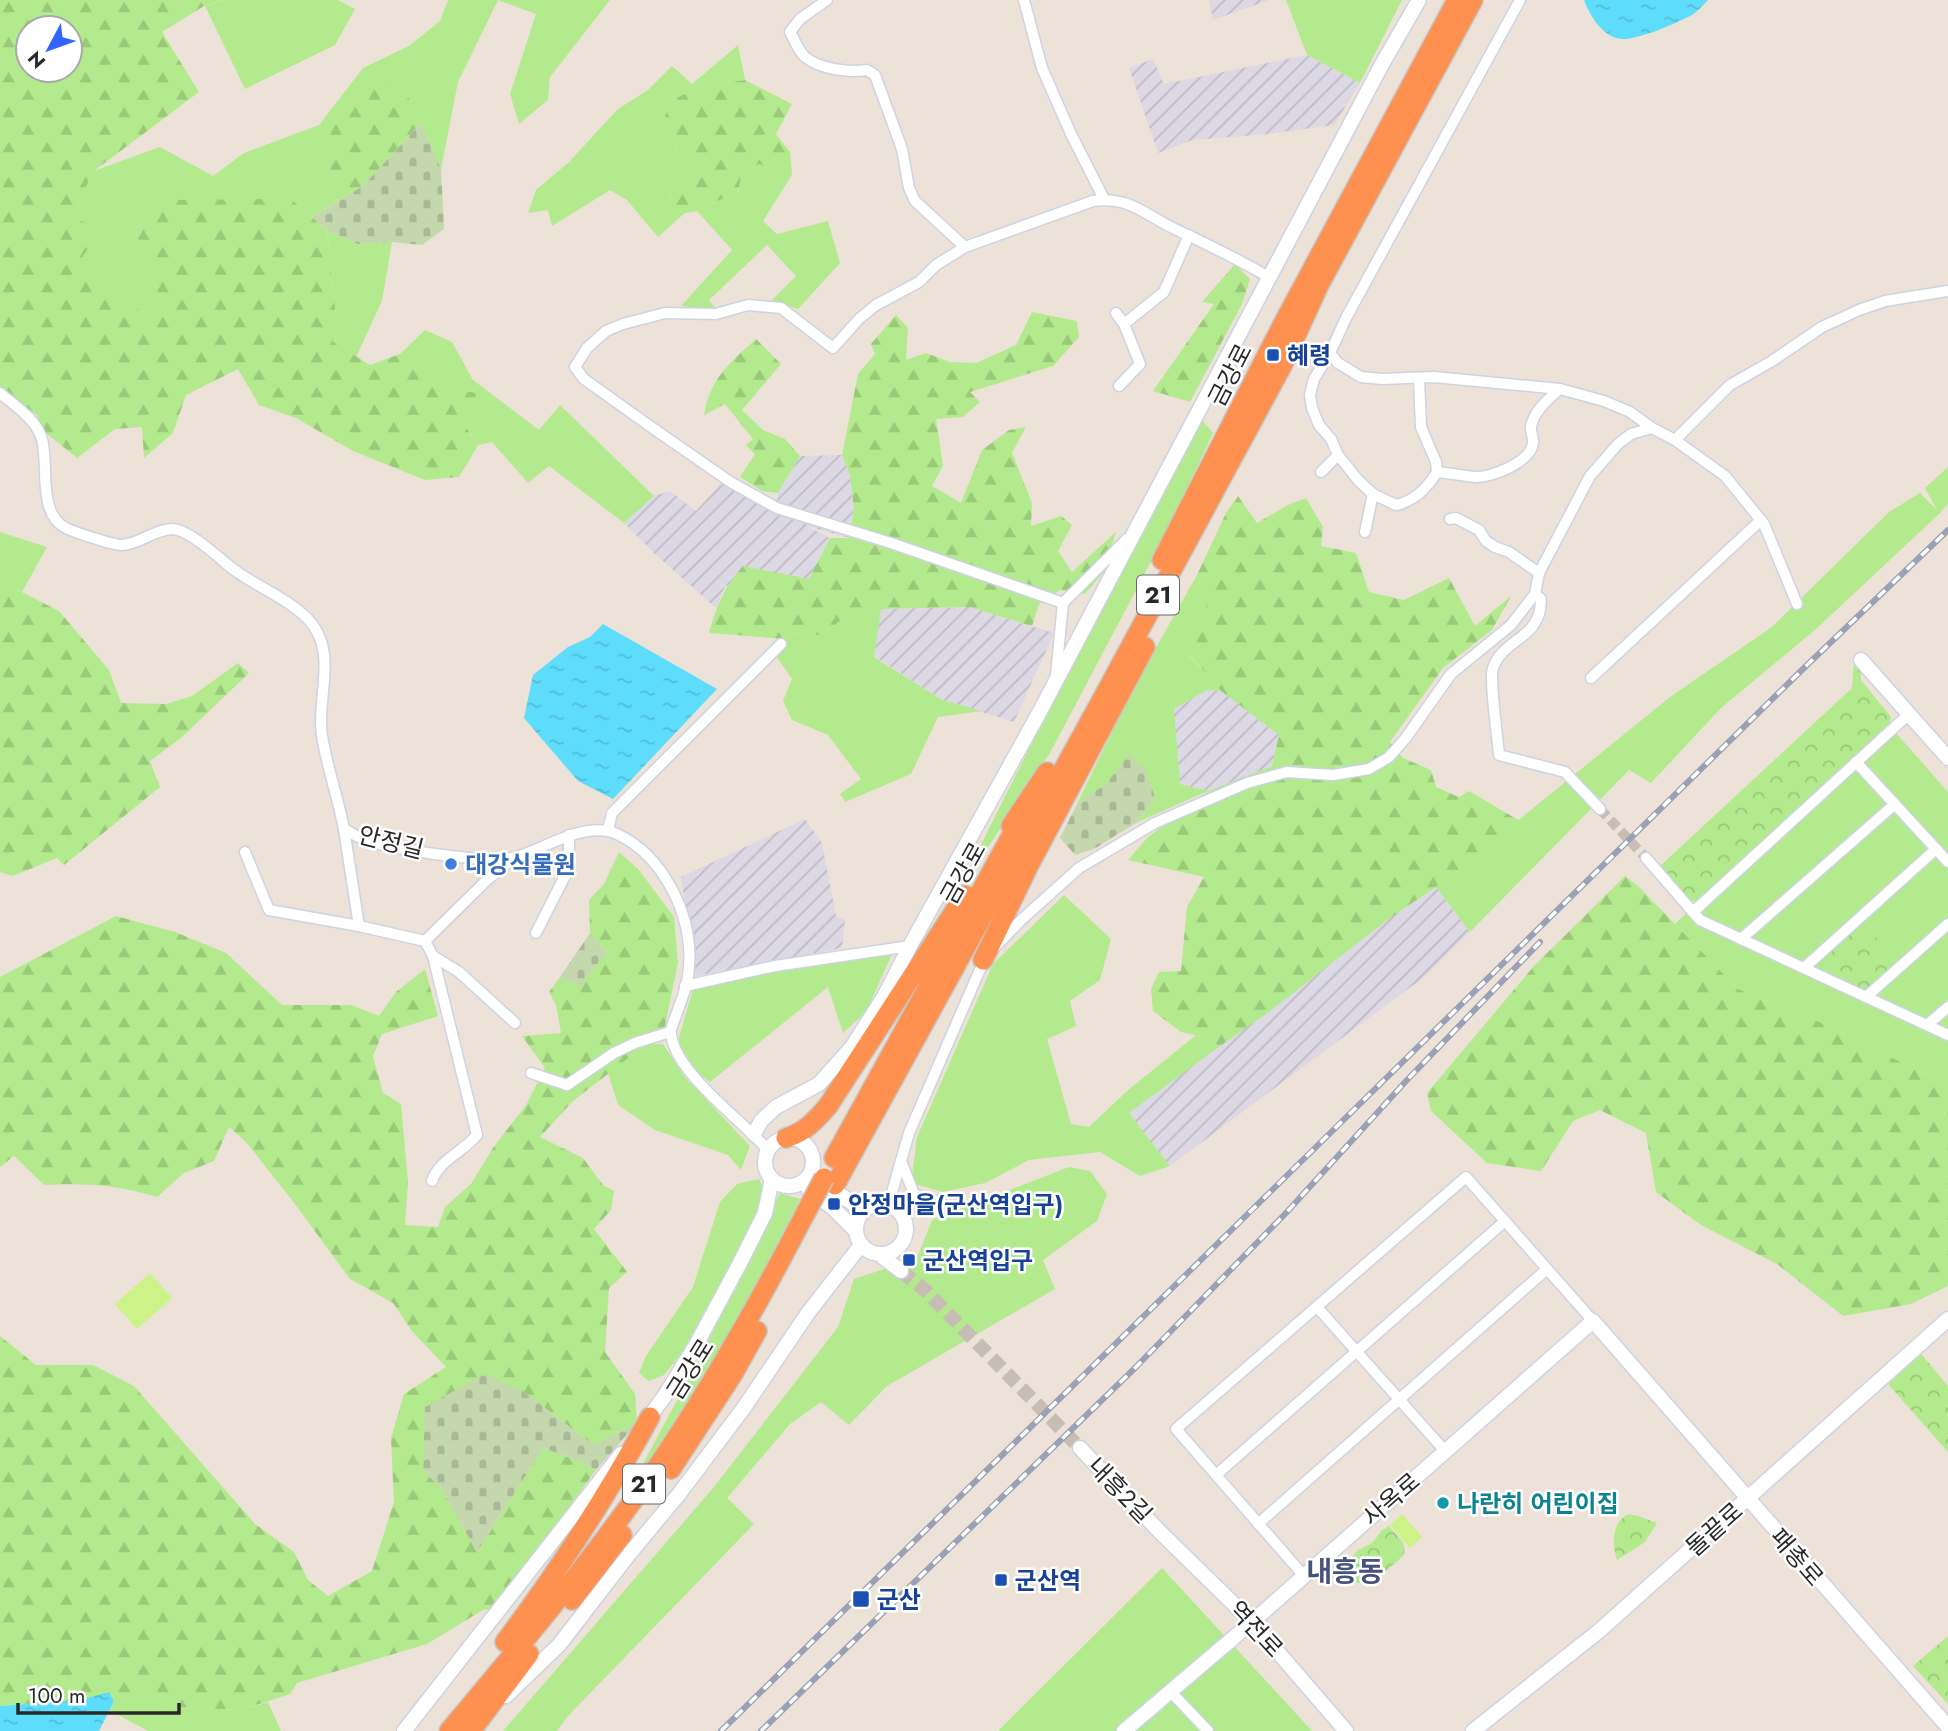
<svg xmlns="http://www.w3.org/2000/svg" width="1948" height="1731" font-family="Jost,'Noto Sans KR',sans-serif">
	<style>
		.industrial { fill: url(#industrial-furrows) }
		.grass { fill: #b3ea8d }
		.forest { fill: url(#forest-firs); fill-rule: evenodd }
		.cemetery { fill: url(#cemetery-stones) }
		.park { fill: url(#park-crowns) }
		.pitch { fill: #ccf388 }
		.water { fill: url(#water-ripples) }
		.lines { fill: none; stroke-linecap: round; stroke-linejoin: round }
		.street-tunnel { stroke: #c6bdb5; stroke-width: 10; stroke-dasharray: 10 5; stroke-linecap: butt }
		.secondary-tunnel { stroke: #c6bdb5; stroke-width: 14; stroke-dasharray: 14 7; stroke-linecap: butt }
		.street-casing { stroke: #cdd3e3; stroke-width: 13 }
		.secondary-casing { stroke: #cdd3e3; stroke-width: 17 }
		.highway-casing { stroke: #c7c7c7; stroke-width: 22 }
		.street { stroke: #fff; stroke-width: 10 }
		.secondary { stroke: #fff; stroke-width: 14 }
		.highway { stroke: #ff9150; stroke-width: 19 }
		.rail-casing { stroke: #9aa0b5; stroke-width: 6 }
		.rail { stroke: #fff; stroke-width: 3.5; stroke-dasharray: 10; stroke-linecap: butt }
		.highway-bridge-casing { stroke: #c7c7c7; stroke-width: 22; stroke-linecap: butt }
		.highway-bridge { stroke: #ff9150; stroke-width: 19 }
		.transit-dot { fill: #1a4fb4; stroke: #fff; stroke-width: 2.5 }
		.shop-dot { fill: #3f7fe0; stroke: #fff; stroke-width: 2.5 }
		.culture-dot { fill: #0f9aa8; stroke: #fff; stroke-width: 2.5 }
		.labels { text-anchor: middle; dominant-baseline: central; stroke-width: 5; stroke-linejoin: round; paint-order: stroke }
		.shield { fill: #fff; stroke: #686868; stroke-width: 2 }
		.shield-label { font-size: 23px; font-weight: bold; fill: #282828 }
		.transit-label { font-size: 24px; font-weight: bold; fill: #164399; stroke: #fff; text-anchor: start }
		.street-label { font-size: 24px; fill: #282828; stroke: #fff }
		.shop-label { font-size: 24px; font-weight: bold; fill: #366cbe; stroke: #fff; text-anchor: start }
		.culture-label { font-size: 24px; font-weight: bold; fill: #0d838f; stroke: #fff; text-anchor: start }
		.quarter-label { font-size: 28px; font-weight: bold; fill: #44527d; stroke: #fff }
	</style>
	<defs>
		<pattern id="industrial-furrows" width="10" height="10" patternUnits="userSpaceOnUse" patternTransform="scale(1.75)"><rect width="10" height="10" fill="#dcd9e4"/><path d="M-1 1l2-2M0 10L10 0M9 11l2-2" fill="none" stroke="#bdbac4"/></pattern>
		<pattern id="forest-firs" width="22" height="20" patternUnits="userSpaceOnUse" patternTransform="scale(1.75)"><rect width="22" height="20" fill="#b3ea8d"/><path d="M5 1l3.5 6h-7zM16 11l3.5 6h-7z" fill="#9ac97a"/></pattern>
		<pattern id="cemetery-stones" width="16" height="16" patternUnits="userSpaceOnUse" patternTransform="scale(1.75)"><rect width="16" height="16" fill="#c5d8ad"/><path d="M2 7V4a2 2 0 0 1 4 0v3zM10 15v-3a2 2 0 0 1 4 0v3z" fill="#a9b995"/></pattern>
		<pattern id="park-crowns" width="20" height="18" patternUnits="userSpaceOnUse" patternTransform="scale(1.75)"><rect width="20" height="18" fill="#b3ea8d"/><path d="M2 6a3 3 0 1 1 6 0M12 15a3 3 0 1 1 6 0" fill="none" stroke="#9ac97a"/></pattern>
		<pattern id="water-ripples" width="26" height="14" patternUnits="userSpaceOnUse" patternTransform="scale(1.75)"><rect width="26" height="14" fill="#5edcfb"/><path d="M2 4q2-2 4 0t4 0M15 11q2-2 4 0t4 0" fill="none" stroke="#52bdd7"/></pattern>
	</defs>
	<rect width="100%" height="100%" fill="#ede2d8"/>
	<g class="industrial">
		<polygon points="1209,0 1269,0 1213,20"/>
		<polygon points="1307,55 1360,83 1334,125 1269,134 1192,140 1158,153 1129,68 1153,59 1164,84"/>
		<polygon points="842,455 850,475 854,509 849,538 807,526 830,538 809,579 794,577 725,586 716,608 654,553 624,523 654,496 670,491 696,511 722,482 776,510 778,493 800,456"/>
		<polygon points="969,607 1054,633 1014,722 942,700 874,656 881,609"/>
		<polygon points="1207,690 1221,691 1279,735 1272,766 1208,791 1179,784 1173,710"/>
		<polygon points="805,819 822,843 836,916 845,920 842,948 696,976 681,877"/>
		<polygon points="1436,887 1470,932 1424,977 1170,1166 1128,1113 1390,918"/>
	</g>
	<g class="grass">
		<polygon points="223,0 338,0 355,9 335,45 245,89 205,6"/>
		<polygon points="448,0 610,0 550,77 548,100 519,124 510,94 536,14 498,0 458,82 441,169 405,91 326,164 348,195 312,217 291,199 132,222 161,302 144,312 90,281 70,219 94,171 160,147 213,176 244,153 319,125 363,68 409,46 440,21"/>
		<polygon points="1286,0 1402,0 1360,83 1307,55"/>
		<polygon points="738,45 745,80 696,88 671,101 665,116 674,131 676,152 698,164 670,194 672,214 678,219 658,237 627,200 610,190 552,226 548,210 528,213 536,190 569,162 618,109 648,90 672,66 692,84"/>
		<polygon points="759,164 778,173 792,175 763,221 777,234 828,221 840,263 798,309 771,301 796,276 767,245 709,300 717,310 681,306 732,250 697,211 738,191 742,173"/>
		<polygon points="327,230 358,244 392,242 382,301 356,357 332,342 335,308"/>
		<polygon points="425,330 452,342 473,380 539,430 560,405 654,496 624,523 549,466 528,483 492,442 478,445 442,388 400,354"/>
		<path d="M 1201,419 L 1213,433 L 1162,541 L 1050,753 L 958,893 C 1034,732 1120,577 1201,419 Z"/>
		<polygon points="1948,467 1948,504 1939,514 1815,630 1721,708 1651,783 1629,770 1470,932 1436,887 1670,697 1772,627 1889,512 1920,493 1937,510 1925,488"/>
		<polygon points="0,532 47,547 22,592 0,581"/>
		<polygon points="1197,575 1209,614 1190,656 1221,691 1207,690 1174,709 1180,784 1208,791 1136,823 1155,798 1129,755 1107,783 1077,804 1136,683"/>
		<polygon points="881,609 874,657 942,700 982,711 938,717 911,774 845,802 840,794 861,779 828,735 792,720 783,701 792,679 776,656 789,633 820,635 846,617"/>
		<polygon points="1889,725 1948,792 1948,1086 1829,1026 1738,989 1675,924"/>
		<polygon points="1064,895 1111,939 1100,980 1070,1001 1076,1026 1047,1039 1071,1124 1089,1127 1127,1091 1196,1035 1220,1046 1129,1113 1170,1166 1140,1176 1100,1152 1029,1160 985,1183 943,1192 911,1183 917,1137 993,964"/>
		<polygon points="893,952 866,1012 843,1033 828,987 710,1082 691,1067 678,1041 693,989 816,963"/>
		<polygon points="663,1044 684,1076 750,1146 741,1170 728,1155 655,1130 618,1105 608,1073 645,1045"/>
		<polygon points="1069,1167 1090,1171 1107,1194 1097,1221 1043,1260 1055,1289 887,1386 849,1425 821,1402 790,1424 727,1498 754,1524 568,1716 557,1731 503,1731 714,1487 838,1327 854,1279 917,1258 932,1220"/>
		<polygon points="759,1179 765,1192 748,1233 683,1351 664,1375 649,1381 639,1373 646,1356 693,1287 720,1202 737,1184"/>
		<polygon points="780,1193 800,1199 751,1302 657,1455 639,1471 702,1354"/>
		<polygon points="1162,1568 1312,1731 998,1731"/>
		<polygon points="109,1692 179,1707 241,1710 268,1702 281,1731 148,1731 109,1710 114,1701"/>
	</g>
	<g class="forest">
		<path d="M 0,0 L 222,0 L 204,6 L 162,32 L 199,92 L 94,171 L 70,219 L 104,226 L 83,256 L 90,281 L 144,312 L 161,302 L 132,222 L 162,200 L 291,199 L 327,230 L 335,308 L 333,342 L 370,365 L 400,354 L 434,370 L 442,388 L 477,393 L 466,427 L 478,445 L 459,477 L 425,480 L 353,451 L 296,418 L 259,405 L 238,369 L 186,395 L 173,433 L 144,458 L 142,427 L 115,429 L 77,458 L 41,429 L 37,415 L 0,389 ZM 28,28 L 70,28 L 70,70 L 28,70 Z"/>
		<polygon points="383,79 405,91 421,123 363,186 348,195 326,164 325,134 356,102"/>
		<polygon points="745,80 792,104 776,134 790,152 792,175 778,173 759,164 742,173 738,191 697,211 685,213 678,219 672,214 670,194 698,164 676,152 674,131 665,116 671,101 696,88"/>
		<polygon points="1235,264 1250,279 1242,304 1190,402 1153,391 1214,304 1202,302"/>
		<path d="M 1032,312 L 1077,321 L 1079,337 L 1053,366 L 970,392 L 980,402 L 963,417 L 936,419 L 943,466 L 932,486 L 961,503 L 982,450 L 1009,430 L 1026,427 L 1012,453 L 1032,503 L 1031,526 L 1061,516 L 1072,525 L 1058,551 L 1072,572 L 1116,532 L 1103,573 L 1085,594 L 1060,590 L 1039,604 L 1032,626 L 969,607 L 881,609 L 846,617 L 820,635 L 790,633 L 786,639 L 709,633 C 717,605 723,589 743,566 L 809,579 L 830,538 L 849,538 L 854,509 L 850,475 L 842,455 L 858,374 L 875,354 L 871,344 L 896,315 L 908,328 L 906,360 L 926,353 L 950,362 L 976,363 L 1016,345 Z"/>
		<path d="M 756,339 L 781,364 L 742,410 L 763,430 L 785,439 L 800,456 L 778,493 L 762,491 L 740,477 L 755,454 L 746,445 L 753,439 L 725,404 L 704,415 C 710,379 730,362 756,339 Z"/>
		<polygon points="1238,496 1257,523 1288,505 1306,498 1323,527 1321,546 1356,553 1369,592 1404,600 1449,578 1475,626 1511,596 1492,630 1443,668 1390,742 1403,758 1431,770 1436,787 1459,797 1469,791 1520,821 1436,887 1390,918 1266,1014 1220,1046 1196,1035 1181,1032 1153,1011 1151,989 1159,972 1181,971 1187,907 1204,877 1128,860 1147,838 1208,791 1272,766 1279,735 1221,691 1190,655 1209,614 1197,575 1226,513"/>
		<polygon points="0,581 59,611 109,670 121,703 166,704 192,696 238,663 249,673 181,738 150,761 160,787 64,865 57,858 13,876 0,872"/>
		<path d="M 619,852 L 639,870 L 674,917 L 678,963 L 665,1026 L 645,1045 L 573,1101 L 540,1137 L 583,1158 L 603,1185 L 614,1191 L 611,1210 L 594,1229 L 627,1272 L 609,1288 L 605,1352 L 635,1394 L 637,1423 L 593,1445 L 524,1392 L 423,1470 L 441,1488 L 477,1552 L 543,1448 L 579,1461 L 596,1470 L 495,1608 L 483,1610 L 427,1644 L 297,1683 L 290,1694 L 241,1710 L 179,1707 L 109,1693 L 80,1700 L 0,1706 L 0,1336 L 36,1365 L 93,1365 L 134,1386 L 255,1524 L 294,1552 L 308,1580 L 328,1596 L 372,1571 L 394,1502 L 391,1438 L 404,1394 L 446,1367 L 412,1331 L 393,1303 L 350,1279 L 292,1200 L 245,1141 L 229,1127 L 214,1161 L 184,1173 L 157,1197 C 117,1185 86,1183 44,1185 L 14,1156 L 0,1167 L 0,977 L 116,916 L 175,932 L 226,953 L 282,1005 L 351,1005 L 379,1016 L 396,992 L 425,969 L 438,1016 L 382,1034 L 373,1056 L 383,1093 L 401,1104 L 408,1182 L 405,1225 L 438,1227 L 445,1207 L 471,1184 L 493,1148 L 526,1105 L 545,1068 L 522,1036 L 561,1033 L 556,1005 L 549,992 L 560,977 L 582,986 L 586,977 L 607,953 L 590,933 L 589,900 L 604,884 Z"/>
		<polygon points="1625,876 1638,886 1738,989 1829,1026 1948,1086 1948,1286 1911,1304 1843,1316 1777,1264 1701,1225 1656,1192 1646,1133 1600,1110 1573,1121 1541,1171 1487,1163 1431,1111 1427,1093 1534,966"/>
	</g>
	<g class="cemetery">
		<polygon points="421,123 441,169 444,229 422,245 392,242 358,244 327,230 312,217 363,186"/>
		<polygon points="1129,754 1146,770 1155,798 1136,823 1094,849 1075,855 1060,838 1077,804 1107,783"/>
		<polygon points="590,933 607,953 586,977 582,987 560,977"/>
		<polygon points="485,1374 524,1392 593,1445 637,1423 596,1470 579,1461 543,1448 477,1552 441,1488 423,1470 425,1407"/>
	</g>
	<g class="park">
		<polygon points="1854,664 1861,670 1861,680 1891,717 1889,725 1700,900 1691,902 1659,867 1852,688"/>
		<polygon points="1862,921 1898,962 1870,986 1860,989 1817,969 1817,962"/>
		<polygon points="1921,1354 1948,1386 1948,1452 1888,1384"/>
		<path d="M 1629,1514 L 1638,1516 L 1657,1523 L 1645,1542 L 1617,1560 C 1612,1546 1611,1521 1629,1514 Z"/>
		<path d="M 1389,1526 C 1397,1536 1409,1544 1403,1556 L 1371,1584 L 1336,1581 L 1332,1576 L 1335,1569 L 1345,1564 L 1358,1550 L 1372,1543 L 1382,1530 Z"/>
		<polygon points="1948,1636 1948,1704 1913,1666"/>
	</g>
	<g class="pitch">
		<polygon points="150,1273 172,1298 137,1329 115,1304"/>
		<polygon points="1402,1514 1422,1537 1410,1548 1390,1525"/>
	</g>
	<g class="water">
		<path d="M 1584,0 L 1708,0 C 1703,5 1698,11 1692,15 C 1677,23 1642,38 1625,39 C 1604,40 1590,16 1584,0 Z"/>
		<polygon points="603,624 717,689 613,799 578,781 524,718 533,675 568,647 590,637"/>
		<polygon points="109,1692 114,1701 99,1731 0,1731 0,1706 80,1700"/>
	</g>
	<g class="lines">
		<polyline class="street-tunnel" points="1600,809 1646,858"/>
		<polyline class="secondary-tunnel" points="901,1271 926,1291 1080,1448"/>
		<defs>
			<g id="street">
				<path d="M 827,0 L 800,19 L 790,32 C 794,39 799,52 805,57 C 820,69 849,73 867,70 L 875,75 L 902,149 L 909,188 L 915,201 L 965,247 L 1093,201 C 1131,196 1146,216 1177,230 C 1209,245 1239,260 1269,277"/>
				<polyline points="1024,0 1042,68 1071,134 1104,199"/>
				<path d="M 1520,0 L 1346,318 L 1330,353 L 1314,379 L 1310,395 L 1312,408 L 1319,425 L 1331,439 L 1338,455 L 1358,480 L 1373,494 L 1396,505 C 1414,501 1428,487 1437,472 C 1450,473 1463,476 1475,477 C 1491,478 1531,462 1533,443 C 1534,438 1530,432 1531,427 C 1533,412 1549,398 1560,389"/>
				<polyline points="965,247 936,265 919,282 876,305 859,319 833,348 781,308 748,305 716,314 665,313 623,324 606,331 587,348 575,367 584,379 654,429 732,483 777,508 891,543 1063,603 1056,675"/>
				<polyline points="1116,313 1124,324 1140,364 1119,386"/>
				<polyline points="1124,324 1164,292 1189,235"/>
				<polyline points="1330,353 1338,363 1361,377 1382,379 1434,377 1560,389 1604,401 1630,412 1652,428 1675,440 1725,476 1764,524 1797,604"/>
				<polyline points="1419,378 1421,427 1436,462 1437,472"/>
				<path d="M 0,393 C 15,406 36,419 42,439 C 49,464 37,514 66,528 C 73,532 114,545 121,545 C 138,545 155,529 172,529 C 189,529 220,559 233,569 C 257,587 287,598 308,619 C 339,652 316,697 322,736 C 327,767 338,798 344,829 C 352,833 360,839 368,841 C 400,850 485,864 516,857 C 545,849 585,820 617,834 C 664,856 693,916 689,967 C 688,984 681,1002 675,1018 C 674,1022 670,1029 671,1033 C 673,1071 743,1121 768,1150"/>
				<polyline points="1675,440 1730,385 1772,361 1822,327 1859,310 1885,301 1948,291"/>
				<polyline points="1321,472 1338,455"/>
				<polyline points="1450,519 1456,518 1479,530 1486,541 1495,547 1509,552 1539,573"/>
				<polyline points="1365,532 1373,494"/>
				<path d="M 1535,594 L 1541,599 C 1541,640 1504,637 1493,668 C 1489,679 1498,740 1499,755 L 1565,772 L 1600,809"/>
				<polyline points="1063,603 1127,539"/>
				<polyline points="1591,678 1761,520"/>
				<polyline points="1910,713 1693,912 1700,920 1948,1035"/>
				<polyline points="1856,762 1948,862"/>
				<polyline points="344,829 359,926"/>
				<polyline points="608,830 612,813 781,644"/>
				<polyline points="245,852 269,910 359,926 425,941"/>
				<polyline points="1646,858 1693,912"/>
				<polyline points="536,933 569,868 569,835"/>
				<polyline points="1741,939 1895,804"/>
				<polyline points="996,946 1020,921 1079,868 1155,823 1247,783 1287,772 1333,775 1369,769 1389,757 1405,739 1451,674 1511,625 1535,594 1539,573 1590,476 1618,444 1631,434 1652,428"/>
				<polyline points="433,956 459,972 515,1023"/>
				<polyline points="1804,968 1936,849"/>
				<polyline points="685,986 775,966 910,946"/>
				<polyline points="1866,997 1948,924"/>
				<polyline points="1927,1025 1948,1007"/>
				<polyline points="531,1073 567,1085 614,1053 635,1043 670,1032"/>
				<polyline points="901,1161 914,1194 925,1199 941,1202"/>
				<path d="M 432,1181 C 438,1161 464,1151 477,1135 L 433,956 L 425,941 L 488,879 L 514,858"/>
				<polyline points="888,1206 909,1133 985,958"/>
				<polyline points="1317,1307 1445,1451"/>
				<polyline points="1216,1475 1505,1221"/>
				<polyline points="1258,1524 1547,1269"/>
				<polyline points="1304,1576 1176,1429 1466,1177 1593,1321"/>
				<polyline points="1170,1691 1208,1731"/>
			</g>
			<g id="secondary">
				<polyline points="1861,660 1948,758"/>
				<polyline points="754,1134 761,1121 776,1107 819,1084 852,1047 885,995 910,946 1039,713 1381,66 1419,0"/>
				<circle cx="789" cy="1162" r="24"/>
				<polyline points="825,1184 852,1203 865,1210"/>
				<polyline points="809,1191 833,1208 856,1231"/>
				<circle cx="881" cy="1229" r="25"/>
				<polyline points="880,1255 901,1271"/>
				<polyline points="644,1424 664,1397 696,1345 740,1263 765,1213 772,1179"/>
				<polyline points="1080,1448 1160,1532 1252,1622 1346,1731"/>
				<polyline points="506,1696 559,1645 630,1553 679,1494 743,1409 808,1313 861,1245"/>
				<polyline points="404,1731 621,1454"/>
				<polyline points="1124,1731 1252,1622 1593,1321 1948,1727"/>
				<polyline points="1473,1731 1599,1631 1948,1319"/>
			</g>
			<g id="highway">
				<polyline points="1162,560 1285,320 1457,0"/>
				<polyline points="1011,826 1047,772"/>
				<polyline points="983,960 1029,865 1145,647"/>
				<path d="M 786,1138 C 805,1132 815,1121 828,1106 L 965,895"/>
				<polyline points="834,1158 1020,820"/>
				<polyline points="835,1185 1106,692 1282,366 1319,285 1473,0"/>
				<polyline points="671,1469 733,1374 757,1331"/>
				<polyline points="572,1600 622,1535"/>
				<path d="M 505,1642 C 559,1570 607,1496 650,1417"/>
				<path d="M 449,1731 C 524,1642 604,1546 669,1449 C 719,1374 763,1295 805,1214"/>
				<polyline points="471,1731 529,1654"/>
			</g>
		</defs>
		<use href="#street" class="street-casing"/>
		<use href="#secondary" class="secondary-casing"/>
		<use href="#highway" class="highway-casing"/>
		<use href="#street" class="street"/>
		<use href="#secondary" class="secondary"/>
		<use href="#highway" class="highway"/>
		<defs>
			<g id="rail">
				<polyline points="721,1731 1805,667 1948,530"/>
				<polyline points="761,1731 1135,1368 1286,1213 1407,1080 1540,942"/>
			</g>
		</defs>
		<use href="#rail" class="rail-casing"/>
		<use href="#rail" class="rail"/>
		<defs>
			<polyline id="highway-bridge" points="805,1214 824,1178"/>
		</defs>
		<use href="#highway-bridge" class="highway-bridge-casing"/>
		<use href="#highway-bridge" class="highway-bridge"/>
	</g>
	<g class="transit-dot">
		<rect x="1266" y="348" width="14" height="14" rx="3.5"/>
		<rect x="827" y="1197" width="14" height="14" rx="3.5"/>
		<rect x="902" y="1253" width="14" height="14" rx="3.5"/>
		<rect x="994" y="1573" width="14" height="14" rx="3.5"/>
		<rect x="852" y="1590" width="18" height="18" rx="3.5"/>
	</g>
	<circle class="shop-dot" cx="451" cy="864" r="7"/>
	<circle class="culture-dot" cx="1443" cy="1503" r="7"/>
	<g class="labels">
		<g class="shield">
			<rect x="1137" y="575.5" width="42" height="39" rx="5"/>
			<rect x="623" y="1464.5" width="42" height="39" rx="5"/>
		</g>
		<g class="shield-label">
			<text x="1158" y="595">21</text>
			<text x="644" y="1484">21</text>
		</g>
		<g class="transit-label">
			<text x="1287" y="355">혜령</text>
			<text x="848" y="1204">안정마을(군산역입구)</text>
			<text x="923" y="1260">군산역입구</text>
			<text x="1015" y="1580">군산역</text>
			<text x="877" y="1599">군산</text>
		</g>
		<g class="street-label">
			<text transform="translate(1230 375) rotate(-63)">금강로</text>
			<text transform="translate(391 842) rotate(14)">안정길</text>
			<text transform="translate(963 873) rotate(-61)">금강로</text>
			<text transform="translate(690 1369) rotate(-58)">금강로</text>
			<text transform="translate(1120 1490) rotate(46)">내흥2길</text>
			<text transform="translate(1391 1499) rotate(-41)">사옥로</text>
			<text transform="translate(1714 1529) rotate(-42)">돌끝로</text>
			<text transform="translate(1797 1557) rotate(49)">패총로</text>
			<text transform="translate(1256 1629) rotate(47)">역전로</text>
		</g>
		<g class="shop-label">
			<text x="465" y="864">대강식물원</text>
		</g>
		<g class="culture-label">
			<text x="1457" y="1503">나란히 어린이집</text>
		</g>
		<g class="quarter-label">
			<text x="1345" y="1571">내흥동</text>
		</g>
	</g>
	<g transform="translate(49 49) rotate(229)"><circle r="33" fill="#ffffff" stroke="#a9a9a9" stroke-width="2"/>
	<path d="M0-5L12 26L0 18L-12 26Z" fill="#3265ff"/>
	<text y="-10" font-size="19" font-weight="bold" text-anchor="middle" fill="#282828">N</text>
	</g>
	<path d="M18 1703v10h161v-10" fill="none" stroke="#282828" stroke-width="3.5"/>
	<text x="28" y="1703" font-size="21" fill="#282828" stroke="#ffffff" stroke-width="5" paint-order="stroke">100 m</text>
</svg>
